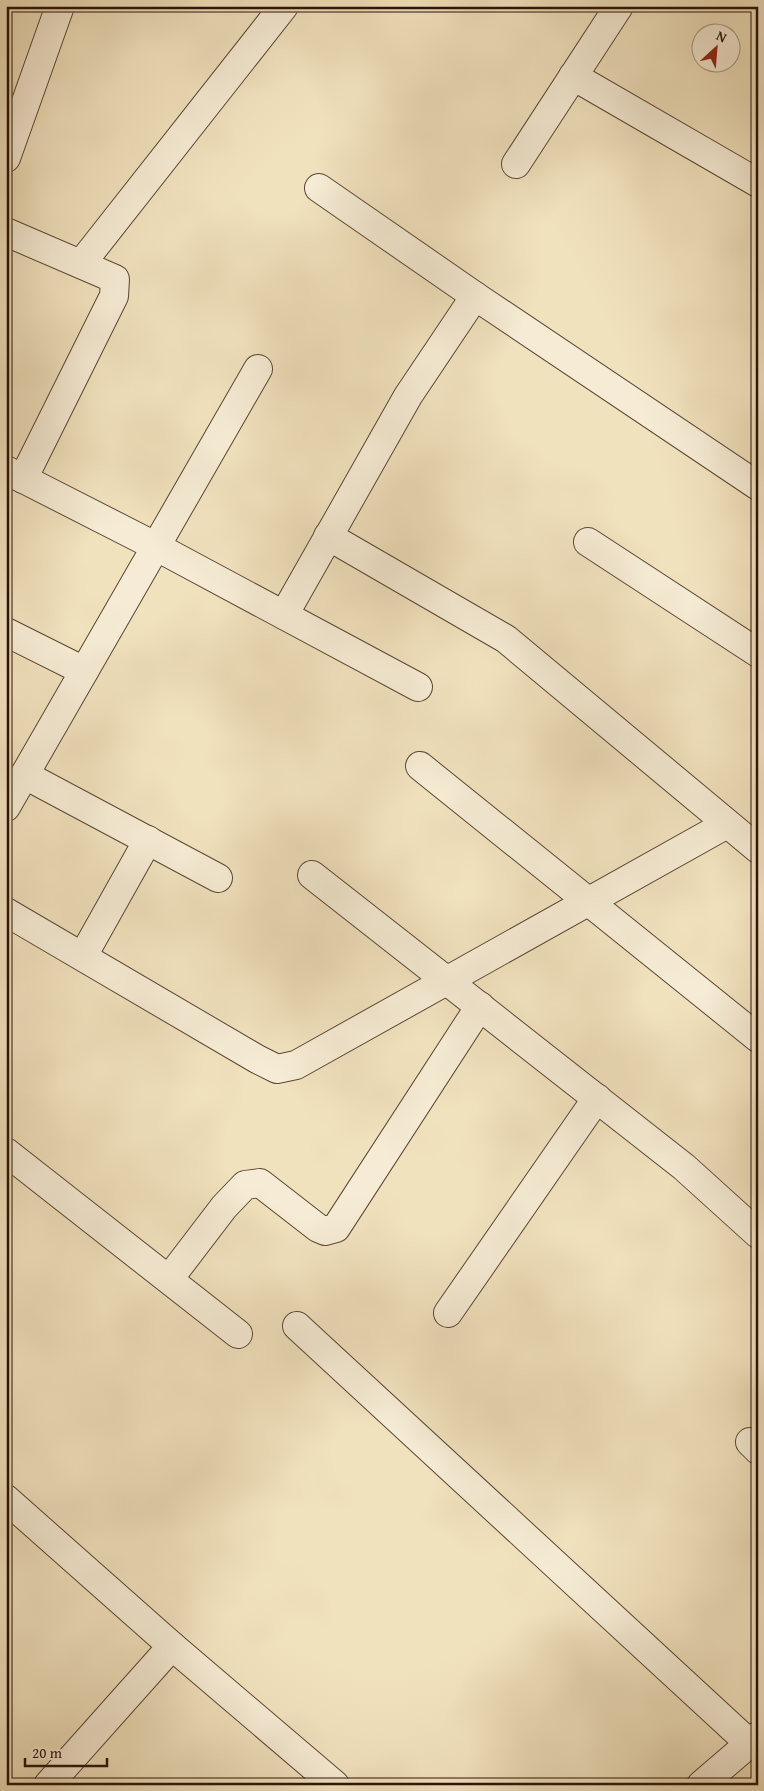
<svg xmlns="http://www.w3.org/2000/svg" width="764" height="1791" font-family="'Gentium Book Plus',serif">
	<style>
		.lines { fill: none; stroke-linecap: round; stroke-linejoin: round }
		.minor-casing { stroke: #5a4634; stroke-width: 30 }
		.minor { stroke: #f6ecd5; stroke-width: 28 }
	</style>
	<rect width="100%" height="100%" fill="#f1e2be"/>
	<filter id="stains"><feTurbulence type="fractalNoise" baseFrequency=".004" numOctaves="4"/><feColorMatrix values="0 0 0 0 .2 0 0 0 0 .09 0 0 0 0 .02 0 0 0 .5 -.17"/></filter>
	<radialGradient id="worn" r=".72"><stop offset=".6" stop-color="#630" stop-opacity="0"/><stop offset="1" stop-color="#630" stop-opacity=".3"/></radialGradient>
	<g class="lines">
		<defs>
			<g id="minor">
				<polyline points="573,76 758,183"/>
				<polyline points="6,158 60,6"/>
				<polyline points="516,164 619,6"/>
				<polyline points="319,188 475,296 758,486"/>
				<polyline points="6,232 115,279 114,296 23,479"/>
				<polyline points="81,264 284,6"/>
				<polyline points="6,470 155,546 418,687"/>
				<polyline points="328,536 506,639 758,849"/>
				<polyline points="588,542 758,653"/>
				<polyline points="284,615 408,396 475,296"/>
				<polyline points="6,632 84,671"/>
				<polyline points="420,766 758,1038"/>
				<polyline points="25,775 218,878"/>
				<polyline points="6,807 258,369"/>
				<polyline points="312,875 684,1167 758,1234"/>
				<polyline points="6,912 257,1059 277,1069 296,1065 727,824"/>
				<polyline points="83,956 148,840"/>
				<polyline points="6,1152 238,1334"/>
				<polyline points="169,1279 224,1207 245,1185 260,1183 318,1228 325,1231 336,1228 480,1006"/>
				<polyline points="448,1313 597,1098"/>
				<polyline points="297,1326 749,1743"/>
				<polyline points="750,1442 758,1450"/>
				<polyline points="6,1499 172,1646 335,1785"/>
				<polyline points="48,1785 172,1646"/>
				<polyline points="701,1785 758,1736"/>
			</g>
		</defs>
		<use href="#minor" class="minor-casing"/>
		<use href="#minor" class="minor"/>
	</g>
	<rect width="764" height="1791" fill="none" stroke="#f1e2be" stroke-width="25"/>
	<rect x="8" y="8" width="749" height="1776" fill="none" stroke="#281206" stroke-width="2.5"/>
	<rect x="12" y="12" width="739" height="1766" fill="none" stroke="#281206"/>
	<g transform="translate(716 48) rotate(26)"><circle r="24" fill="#f6ecd5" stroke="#a49582"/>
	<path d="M0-4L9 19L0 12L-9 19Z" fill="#8f2418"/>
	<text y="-8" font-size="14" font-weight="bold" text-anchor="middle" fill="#281206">N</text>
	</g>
	<path d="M25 1758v8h82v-8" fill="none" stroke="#281206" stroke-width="2.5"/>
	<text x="32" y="1758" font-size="15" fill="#281206" stroke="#f6ecd5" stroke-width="4" paint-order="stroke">20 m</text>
	<rect width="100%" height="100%" filter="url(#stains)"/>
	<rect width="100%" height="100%" fill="url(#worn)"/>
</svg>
